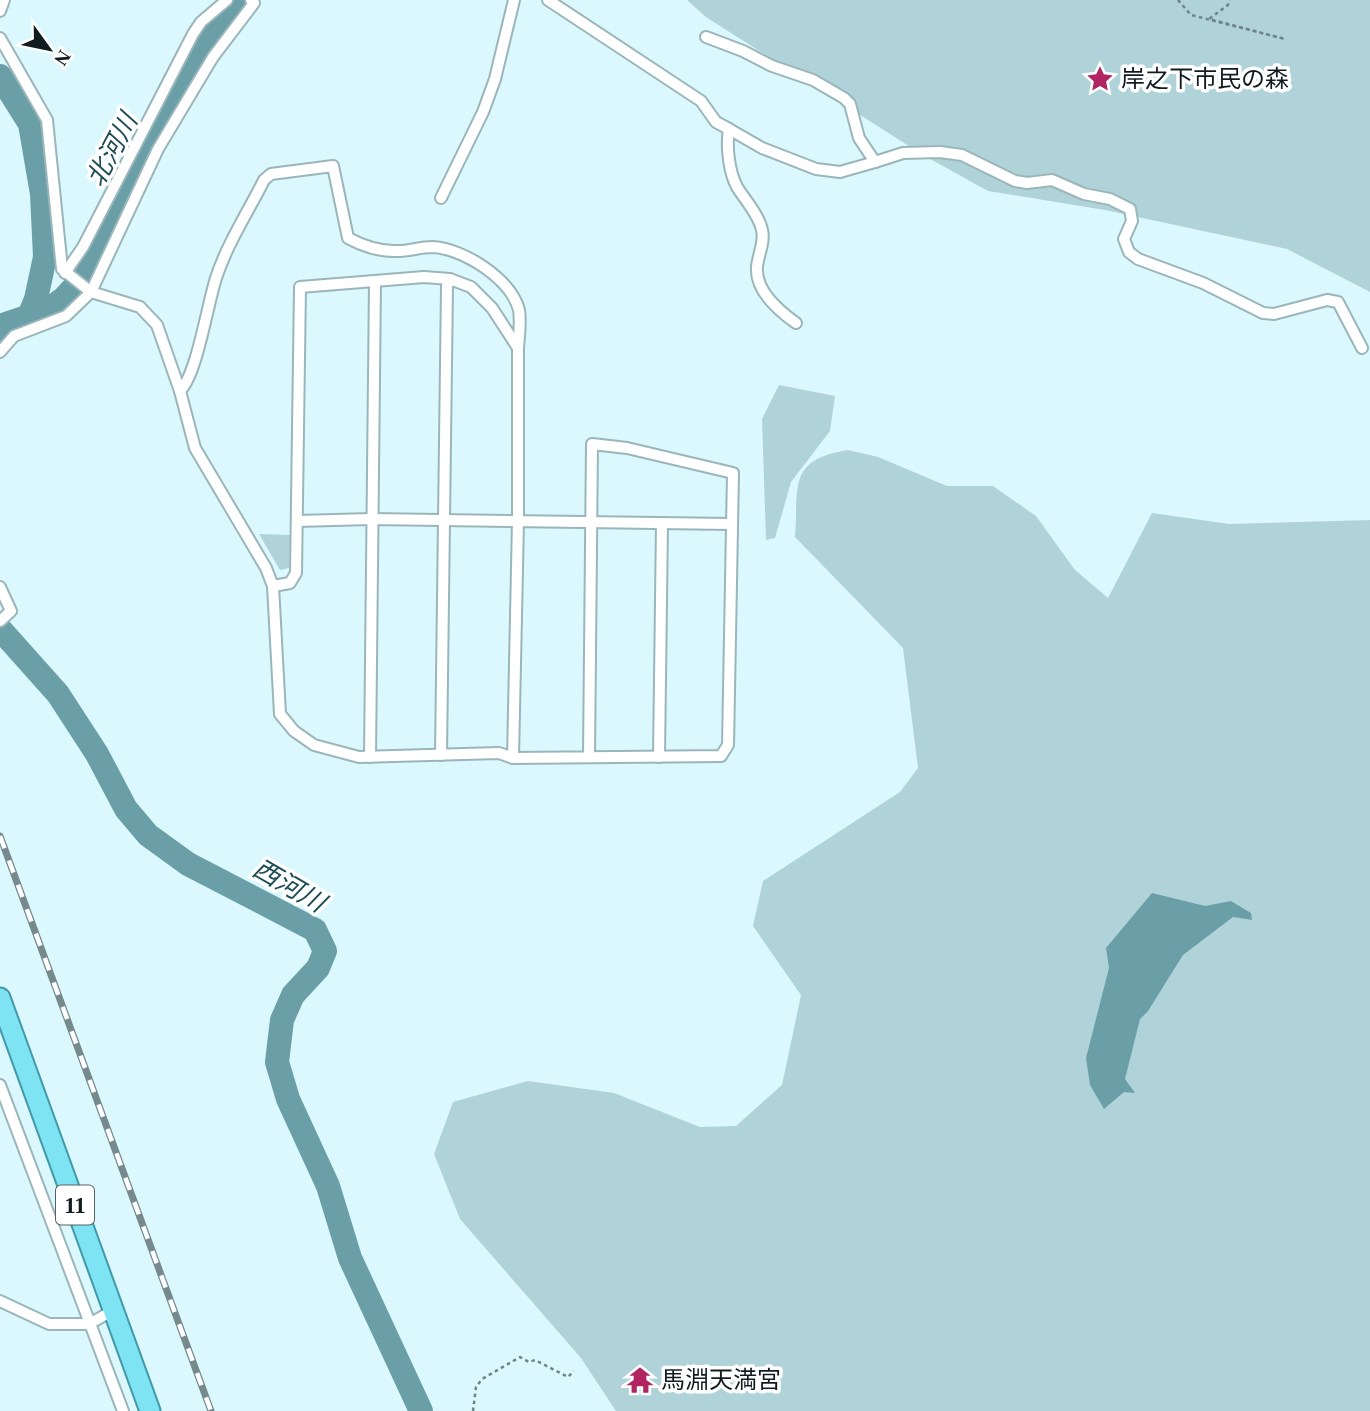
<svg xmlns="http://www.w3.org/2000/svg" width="1370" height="1411" font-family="'Times New Roman','Noto Sans JP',serif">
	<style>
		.green { fill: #afd3d9 }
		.water { fill: #6b9fa8 }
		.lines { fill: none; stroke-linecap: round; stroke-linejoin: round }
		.river { stroke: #6b9fa8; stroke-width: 24 }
		.minor-casing { stroke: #9ab6bb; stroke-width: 14 }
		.trunk-casing { stroke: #4399a7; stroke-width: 23 }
		.path { stroke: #708487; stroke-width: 2.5; stroke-dasharray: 3.5 3.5; stroke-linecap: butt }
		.minor { stroke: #fff; stroke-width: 10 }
		.trunk { stroke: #7ee4f4; stroke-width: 19 }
		.rail-casing { stroke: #768a8e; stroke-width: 7 }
		.rail { stroke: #fff; stroke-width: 4.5; stroke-dasharray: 13; stroke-linecap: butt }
		.labels { text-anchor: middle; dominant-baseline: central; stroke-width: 7; stroke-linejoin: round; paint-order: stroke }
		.shield { fill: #fff; stroke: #586062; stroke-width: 2 }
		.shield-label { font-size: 23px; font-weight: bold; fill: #111c1e }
		.poi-label { font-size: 24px; fill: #111c1e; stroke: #fff; text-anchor: start }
		.water-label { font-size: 26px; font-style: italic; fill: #1e4d55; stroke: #fff }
	</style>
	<rect width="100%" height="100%" fill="#dbf8fe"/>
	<g class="green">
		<polygon points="687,0 1370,0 1370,292 1287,249 1105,210 988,191 923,155 706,17"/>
		<polygon points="779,385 835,396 830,431 791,482 775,538 766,540 762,419"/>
		<path d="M 848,450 L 878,457 L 947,486 L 993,486 L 1036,516 L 1075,570 L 1108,598 L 1152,513 L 1229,524 L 1370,520 L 1370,1411 L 616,1411 L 581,1358 L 460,1219 L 434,1154 L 453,1102 L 528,1081 L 614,1093 L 700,1127 L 736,1126 L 782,1085 L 801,995 L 753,926 L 763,881 L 900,792 L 918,768 L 903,648 L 795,537 C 799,486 787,460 848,450 Z"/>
		<polygon points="259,534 290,535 289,568 280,570"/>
	</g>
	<polygon class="water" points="1152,893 1205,906 1231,901 1251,913 1252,920 1233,917 1183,955 1148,1011 1140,1019 1125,1079 1135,1093 1124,1092 1104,1109 1090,1085 1086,1058 1109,968 1106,948"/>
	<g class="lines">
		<g class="river">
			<polyline points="0,76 30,124 42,194 45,257 36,299 29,316"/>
			<polyline points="0,330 6,324 48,310 64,298 87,273 95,245 158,132 186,71 210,39 243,0"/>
			<polyline points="0,629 58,694 97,754 126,809 148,835 188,864 315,930 325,951 318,968 293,995 282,1020 277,1062 288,1099 328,1186 350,1258 421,1411"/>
		</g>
		<defs>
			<g id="minor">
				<polyline points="548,0 701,101 716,122 729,129 762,148 816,169 840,172 875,162"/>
				<polyline points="0,11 4,0"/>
				<polyline points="706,37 743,51 772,66 813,80 844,98 850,104 859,138 875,162 903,153 940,152 962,155 1015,181 1027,183 1052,180 1084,194 1110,199 1130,209 1132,221 1124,239 1129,252 1138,259 1203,283 1263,313 1274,314 1327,300 1338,302 1362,348"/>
				<polyline points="0,38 47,120 62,269 91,292 140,307 157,325 180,391 195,448 266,568 273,586 280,714 294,731 314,745 359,757 499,753 513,758 721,756 728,745 733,473 627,448 592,444 589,757"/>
				<path d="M 729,129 C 726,146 729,172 737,187 C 745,200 759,215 762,230 C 765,242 758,255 757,267 C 755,290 779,311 796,323"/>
				<polyline points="441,198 483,112 495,79 514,0"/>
				<polyline points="65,273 83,247 193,34 201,22 227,0"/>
				<polyline points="0,352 14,336 66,316 91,292 158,149 213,57 254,3 251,0"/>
				<path d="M 180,391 C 197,374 207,306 216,278 C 227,244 248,212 264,180 L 271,174 L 333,166 L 348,238 C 361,245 379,251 394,251 C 407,252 419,247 432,247 C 463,248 511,279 519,310 C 521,321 519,336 518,348 L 492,308 L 471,287 L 450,279 L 424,277 L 300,287 L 296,573 L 290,583 L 273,586"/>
				<polyline points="297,521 371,519 732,524"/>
				<polyline points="0,587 11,611 0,621"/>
				<polyline points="441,755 447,286 450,279"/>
				<polyline points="370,757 375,282"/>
				<polyline points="659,757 662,523"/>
				<polyline points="513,758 518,521 518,348"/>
				<polyline points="0,1085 123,1411"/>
				<polyline points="0,1301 49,1324 89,1324 114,1310"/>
			</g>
			<polyline id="trunk" points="0,998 150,1411"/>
		</defs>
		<use href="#minor" class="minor-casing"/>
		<use href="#trunk" class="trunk-casing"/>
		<g class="path">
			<polyline points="1178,0 1191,15 1285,39 1209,19 1228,5 1229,0"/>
			<polyline points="473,1411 476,1387 482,1379 520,1357 529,1362 535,1360 568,1377 574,1371"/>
		</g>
		<use href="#minor" class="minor"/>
		<use href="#trunk" class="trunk"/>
		<defs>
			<polyline id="rail" points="0,836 211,1411"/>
		</defs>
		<use href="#rail" class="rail-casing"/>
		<use href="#rail" class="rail"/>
	</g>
	<defs>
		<symbol id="sight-bare" viewBox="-9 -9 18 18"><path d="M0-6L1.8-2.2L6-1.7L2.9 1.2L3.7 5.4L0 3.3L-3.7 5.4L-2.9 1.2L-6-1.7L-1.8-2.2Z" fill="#b12562" stroke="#fff" stroke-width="2.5" paint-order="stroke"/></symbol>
		<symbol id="temple-bare" viewBox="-9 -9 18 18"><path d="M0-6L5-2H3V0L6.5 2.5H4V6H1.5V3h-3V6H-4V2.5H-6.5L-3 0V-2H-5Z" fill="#b12562" stroke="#fff" stroke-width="2.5" paint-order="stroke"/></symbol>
	</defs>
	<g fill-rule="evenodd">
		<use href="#sight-bare" x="1081" y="60" width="38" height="38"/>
		<use href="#temple-bare" x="621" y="1361" width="38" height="38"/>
	</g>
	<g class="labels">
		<rect class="shield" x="56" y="1185.5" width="38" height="39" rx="5"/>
		<g class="shield-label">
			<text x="75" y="1205">11</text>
		</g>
		<g class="poi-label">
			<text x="1121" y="79">岸之下市民の森</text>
			<text x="661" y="1380">馬淵天満宮</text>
		</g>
		<g class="water-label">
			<text transform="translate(112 150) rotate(-62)">北河川</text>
			<text transform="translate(289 886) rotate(30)">西河川</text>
		</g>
	</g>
	<g transform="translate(49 49) rotate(123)" stroke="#ffffff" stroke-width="5" paint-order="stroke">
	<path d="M0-5L12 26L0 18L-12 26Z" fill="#111c1e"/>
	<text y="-10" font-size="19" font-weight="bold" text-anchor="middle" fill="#111c1e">N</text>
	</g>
</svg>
